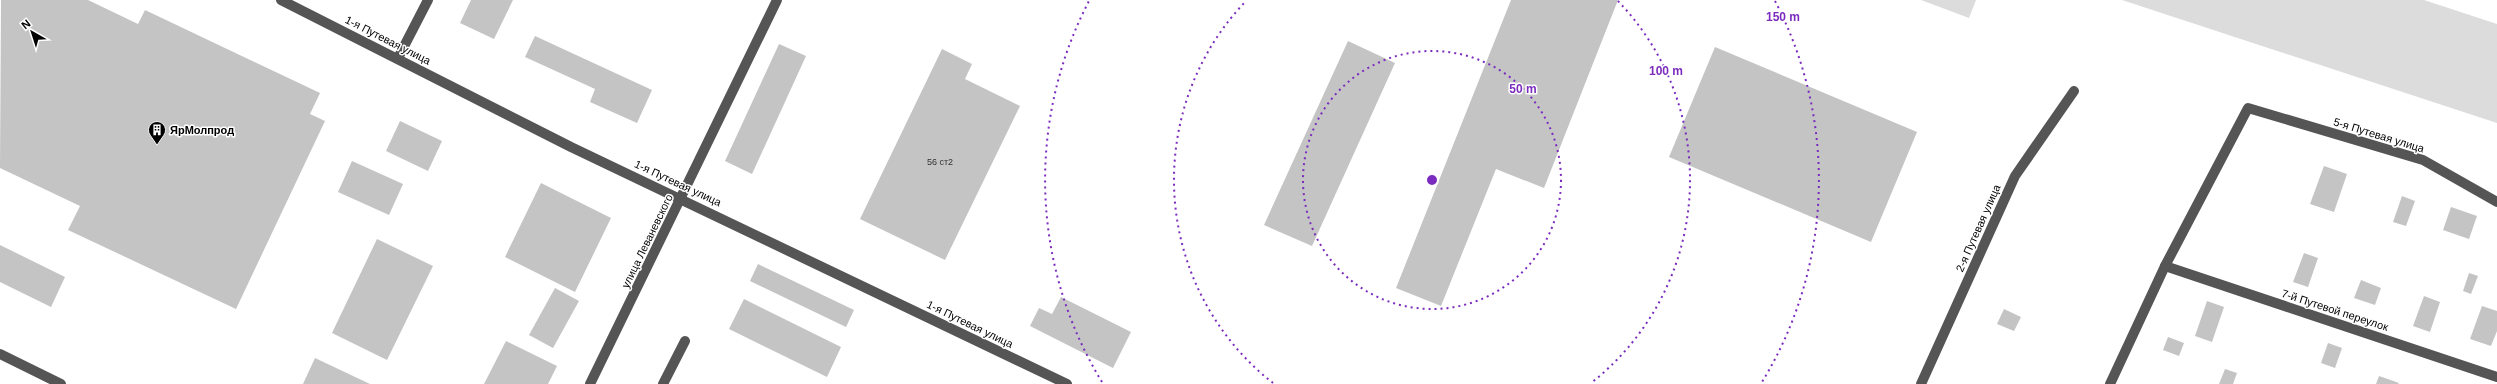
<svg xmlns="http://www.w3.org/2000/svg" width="2497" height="384" font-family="Arial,sans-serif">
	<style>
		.green { fill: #dcdcdc }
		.building { fill: #c4c4c4 }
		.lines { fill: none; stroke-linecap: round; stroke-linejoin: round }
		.minor { stroke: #555; stroke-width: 10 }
		.ring { fill: none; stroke: #7b2cbf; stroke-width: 2; stroke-dasharray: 2 4 }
		.labels { text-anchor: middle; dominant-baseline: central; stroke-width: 3; stroke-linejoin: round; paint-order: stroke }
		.number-label { font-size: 9px; fill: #313131 }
		.street-label { font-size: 11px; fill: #000; stroke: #fff }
		.poi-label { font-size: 11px; font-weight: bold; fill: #000; stroke: #fff; text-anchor: start }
		.centre { fill: #7b2cbf; stroke: #fff; stroke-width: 2 }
		.ring-label { font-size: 12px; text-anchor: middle; font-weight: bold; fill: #7b2cbf; stroke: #fff; stroke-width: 3; stroke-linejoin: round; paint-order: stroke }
	</style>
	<rect width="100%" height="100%" fill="#fff"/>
	<g class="green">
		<polygon points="1921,0 1976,0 1969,18"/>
		<polygon points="2122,0 2424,0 2497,24 2497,123"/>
	</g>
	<g class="building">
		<polygon points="1,0 88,0 138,24 145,10 320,93 310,114 325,121 236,309 68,230 80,206 0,168"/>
		<polygon points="471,0 513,0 494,39 460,23"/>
		<polygon points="1511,0 1618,0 1544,188 1496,169 1441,306 1396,288"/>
		<polygon points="535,36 652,90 637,123 590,102 595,89 525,57"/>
		<polygon points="1348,41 1395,63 1312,246 1264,225"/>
		<polygon points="779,44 806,56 752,174 725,161"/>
		<polygon points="1715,47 1917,132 1871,242 1669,157"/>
		<polygon points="942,49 972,64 965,79 1020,106 945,260 860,219"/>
		<polygon points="400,121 442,141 428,171 386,151"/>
		<polygon points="352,161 403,184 389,215 338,192"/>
		<polygon points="2324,166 2347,174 2334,212 2310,204"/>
		<polygon points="541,183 611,218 575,292 505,257"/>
		<polygon points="2402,196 2415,201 2406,226 2393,222"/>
		<polygon points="2451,207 2477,216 2469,239 2443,230"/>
		<polygon points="377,239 433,266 387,360 332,333"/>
		<polygon points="0,245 65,277 51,307 0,282"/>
		<polygon points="2304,253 2318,258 2308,287 2293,282"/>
		<polygon points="758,264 854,310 846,327 750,281"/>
		<polygon points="2469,273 2478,276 2471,294 2463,291"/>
		<polygon points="2361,280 2381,288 2375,305 2354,298"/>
		<polygon points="555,288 579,301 553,348 529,335"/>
		<polygon points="2424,296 2440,302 2430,332 2413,326"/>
		<polygon points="1061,297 1131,332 1113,368 1030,326 1039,308 1052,314"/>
		<polygon points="744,299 841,347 827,377 729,329"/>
		<polygon points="2207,301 2224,307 2212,342 2195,336"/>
		<polygon points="2482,306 2497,311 2497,331 2491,346 2470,339"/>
		<polygon points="2004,309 2021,317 2014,331 1997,324"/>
		<polygon points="2168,337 2184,343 2179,356 2163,350"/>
		<polygon points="506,341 557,366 548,384 484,384"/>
		<polygon points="2328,343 2342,348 2335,368 2321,363"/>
		<polygon points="315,358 370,384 303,384"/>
		<polygon points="2225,369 2237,373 2233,384 2219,384"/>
		<polygon points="2379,376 2399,383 2398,384 2376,384"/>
	</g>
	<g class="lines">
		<g class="minor">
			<polyline points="281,0 571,147 1067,384"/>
			<polyline points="398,58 428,0"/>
			<polyline points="2165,266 2497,377"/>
			<polyline points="0,354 61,384"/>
			<polyline points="590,384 777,0"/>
			<polyline points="663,384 685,341"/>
			<polyline points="1921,384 2015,176 2074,91"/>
			<polyline points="2110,384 2165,266 2248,108 2423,160 2497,202"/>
		</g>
	</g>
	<g class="ring">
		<circle cx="1432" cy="180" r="129"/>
		<path d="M1273 383A258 258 0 0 1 1246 1M1618 1A258 258 0 0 1 1591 383"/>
		<path d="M1102 382A387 387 0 0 1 1089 1M1775 1A387 387 0 0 1 1762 382"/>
	</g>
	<defs>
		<symbol id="building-pin" viewBox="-11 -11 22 30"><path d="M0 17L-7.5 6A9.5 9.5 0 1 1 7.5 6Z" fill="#000" stroke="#fff"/><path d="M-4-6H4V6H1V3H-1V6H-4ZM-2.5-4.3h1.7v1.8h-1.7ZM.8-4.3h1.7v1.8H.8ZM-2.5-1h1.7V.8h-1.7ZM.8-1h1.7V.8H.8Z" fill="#fff"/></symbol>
	</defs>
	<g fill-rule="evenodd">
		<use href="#building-pin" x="147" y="120" width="20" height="27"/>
	</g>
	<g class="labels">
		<g class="number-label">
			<text x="940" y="162">56 ст2</text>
		</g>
		<g class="street-label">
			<text transform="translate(388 40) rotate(27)">1-я Путевая улица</text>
			<text transform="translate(2379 135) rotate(17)">5-я Путевая улица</text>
			<text transform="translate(678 183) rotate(25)">1-я Путевая улица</text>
			<text transform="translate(1978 228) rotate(-66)">2-я Путевая улица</text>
			<text transform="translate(647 241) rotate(-64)">улица Леваневского</text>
			<text transform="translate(2335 310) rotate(18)">7-й Путевой переулок</text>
			<text transform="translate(970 324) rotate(26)">1-я Путевая улица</text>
		</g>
		<g class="poi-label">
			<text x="170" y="130">ЯрМолпрод</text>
		</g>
	</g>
	<circle cx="1432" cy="180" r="6" class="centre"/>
	<g class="ring-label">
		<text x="1783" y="21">150 m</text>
		<text x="1666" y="75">100 m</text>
		<text x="1523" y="93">50 m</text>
	</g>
	<g transform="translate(32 32) rotate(321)" stroke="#ffffff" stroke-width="3" paint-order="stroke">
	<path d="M0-3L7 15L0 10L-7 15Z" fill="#000000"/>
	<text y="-6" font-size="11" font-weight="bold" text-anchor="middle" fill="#000000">N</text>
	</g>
</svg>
